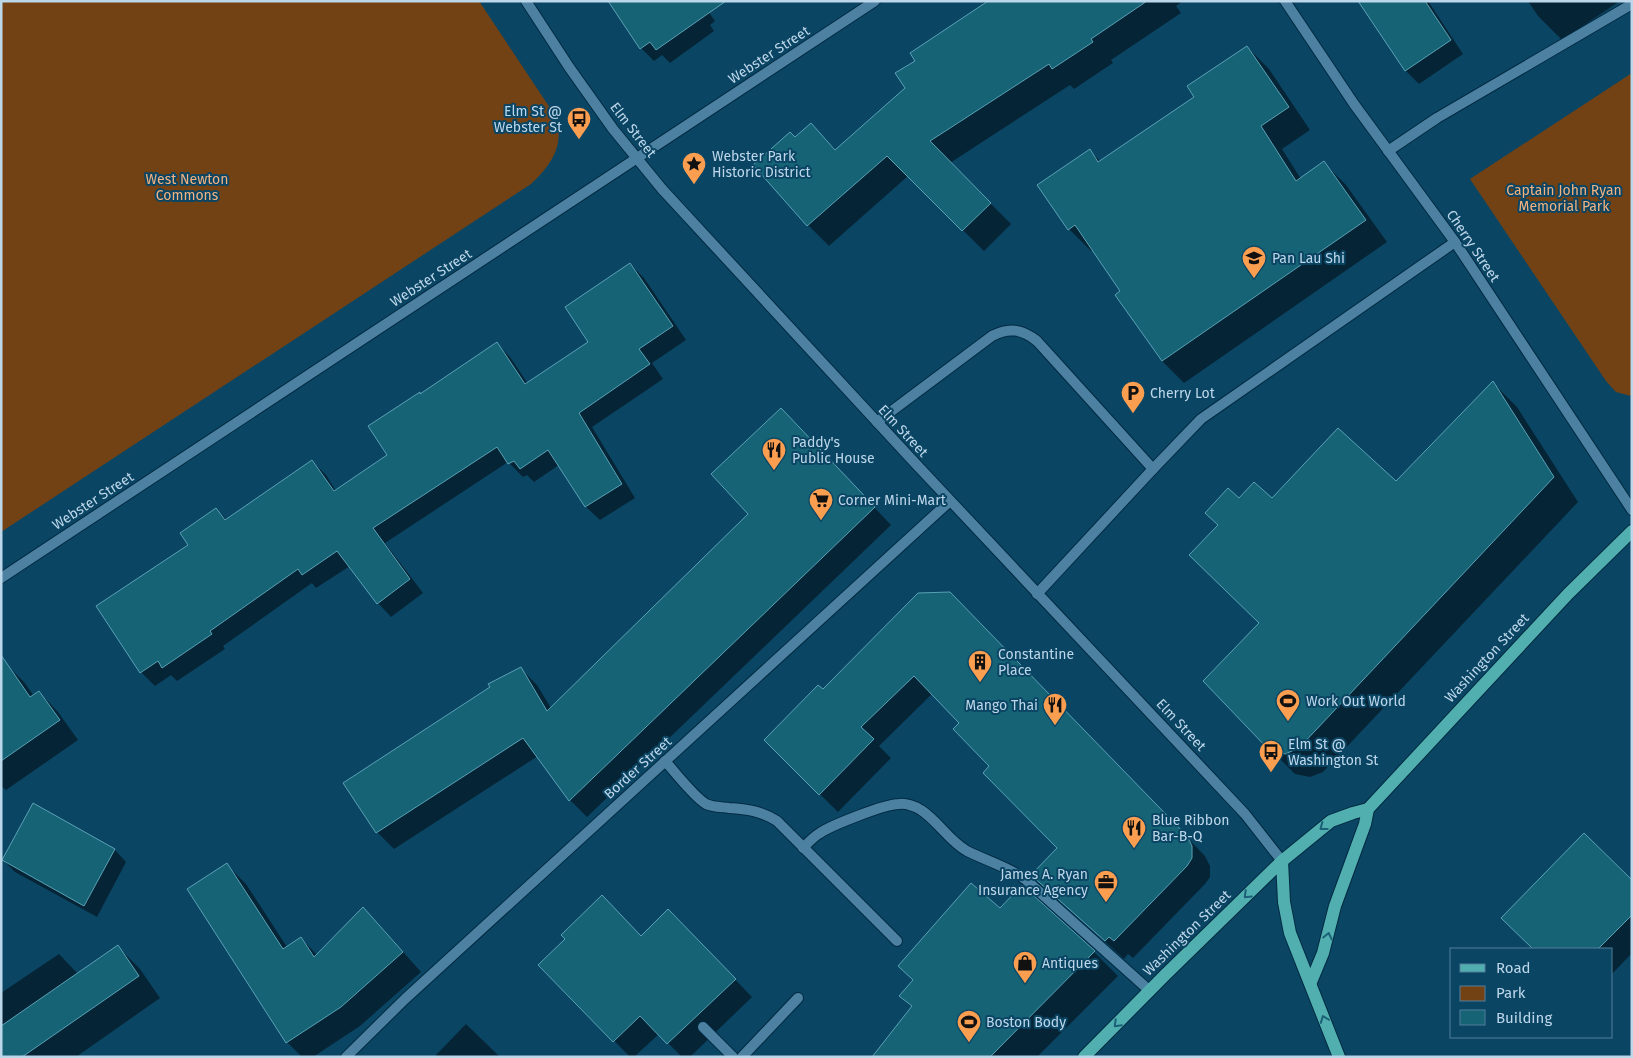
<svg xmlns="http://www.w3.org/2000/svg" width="1633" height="1058" font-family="'Fira Sans',sans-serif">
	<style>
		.green { fill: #734214 }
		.shadow { fill: #0007 }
		.building { fill: #156375; stroke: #5ba1b5 }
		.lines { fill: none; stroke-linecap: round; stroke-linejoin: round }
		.service-casing { stroke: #002a41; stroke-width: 12 }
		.minor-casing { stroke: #002a41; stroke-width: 12 }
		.tertiary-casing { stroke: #002a41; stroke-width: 12 }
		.primary-casing { stroke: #002a41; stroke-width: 14 }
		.service { stroke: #4c81a2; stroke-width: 10 }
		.minor { stroke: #4c81a2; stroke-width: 10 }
		.tertiary { stroke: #4c81a2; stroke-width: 10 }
		.primary { stroke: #51b0af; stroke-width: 12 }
		.oneway { stroke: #1c6077 }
		.labels { text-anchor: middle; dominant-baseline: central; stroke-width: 4; stroke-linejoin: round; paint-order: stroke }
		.street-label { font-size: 14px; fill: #bdd7ea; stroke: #0b4564 }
		.poi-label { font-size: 14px; fill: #bdd7ea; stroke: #0b4564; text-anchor: start }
		.park-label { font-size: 14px; fill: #f3b27f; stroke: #0b4564 }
	</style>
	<rect width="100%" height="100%" fill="#0b4564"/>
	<g class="green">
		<path d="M 1,1 L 479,1 L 548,105 C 551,110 555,116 557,122 C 564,148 548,168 531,184 L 1,532 Z"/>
		<polygon points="1632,73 1632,396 1631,396 1616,392 1606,381 1470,179"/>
	</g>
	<g class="shadow">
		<polygon points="701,1 715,21 710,25 714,31 670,63 662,55 654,61 641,48"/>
		<polygon points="982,1 1183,1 1176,6 1181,13 1111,60 1113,63 1074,89 1070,85 950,163 1011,224 984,251 908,176 829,246 808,225 795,138 811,125 836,150 907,88 916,61 984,5"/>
		<polygon points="1359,1 1428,1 1463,54 1419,84 1406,71"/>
		<polygon points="1528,1 1620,1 1562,40 1538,16"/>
		<polygon points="1247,47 1269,69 1310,130 1282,149 1301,179 1324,163 1346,185 1387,242 1184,383 1162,361 1121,292 1093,250 1091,251 1069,229 1039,185 1090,151 1101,162 1196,97"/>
		<polygon points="630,264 644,278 686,340 652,363 663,379 592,427 635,498 600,520 586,507 559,465 534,482 527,475 523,477 508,462 385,543 423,593 391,617 378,603 350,566 316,588 312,583 223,646 225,649 177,681 171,675 155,686 141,672 190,545 216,509 227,520 312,461 326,475 336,491 389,456 421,395 496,343 510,357 528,384 590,343"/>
		<polygon points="1493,383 1517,407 1578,502 1323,772 1310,777 1295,774 1271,750 1260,623 1219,525 1239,499 1272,500 1396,483"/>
		<polygon points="797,426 891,525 587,817 570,800 538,756 394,849 377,832 345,783 520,668 537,685 551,708 750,514"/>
		<polygon points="968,612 1205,856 1210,866 1210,877 1205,884 1133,958 1128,954 1124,959 1033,875 1059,848 991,766 961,723 932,694 879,746 891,758 838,812 765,740 823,691"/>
		<polygon points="5,663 24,682 34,696 39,692 58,712 78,740 6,790 1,786 1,666"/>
		<polygon points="34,805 115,850 126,862 97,917 15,872 3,860"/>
		<polygon points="227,865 246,884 287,947 301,938 317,955 382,928 421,972 360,1026 313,1057 302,1057 287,1042"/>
		<polygon points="1632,882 1632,953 1612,974 1612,949 1535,949 1503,918"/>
		<polygon points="1022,887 1094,952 1118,976 1037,1057 873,1057 913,1007 901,995 1000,910"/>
		<polygon points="686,929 752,997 690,1057 682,1057 659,1034 634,1057 630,1057 540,965 567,939 641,937"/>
		<polygon points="118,947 140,969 160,998 76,1057 1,1057 1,993 59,954 78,974"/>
		<polygon points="466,1024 500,1057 434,1057"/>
	</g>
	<g class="building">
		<polygon points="608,1 726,1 656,50 650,42 640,49"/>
		<polygon points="988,1 1147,1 1091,39 1093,42 1052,69 1049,64 930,141 991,203 962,231 887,156 807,226 753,165 790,132 795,137 811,123 835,150 905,88 895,73 915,61 910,53"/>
		<polygon points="1358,1 1425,1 1451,40 1405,71"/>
		<polygon points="1247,46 1289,107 1261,126 1296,181 1324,161 1366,220 1162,361 1115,295 1120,291 1075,225 1068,230 1037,185 1090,149 1098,162 1194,97 1187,86"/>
		<polygon points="630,263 673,326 639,349 650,364 579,413 622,484 585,507 548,450 520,469 514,461 508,464 497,447 373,528 410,579 377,604 337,551 302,575 298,569 210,631 212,634 162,668 158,661 140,673 96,606 188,545 180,533 216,508 225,520 312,460 334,491 387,455 368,426 420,392 420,394 497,342 525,384 588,342 565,307"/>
		<polygon points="1493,381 1554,477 1299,748 1285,754 1270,751 1203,681 1259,623 1189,555 1218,525 1205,513 1228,488 1239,498 1254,482 1272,498 1338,428 1396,481"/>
		<polygon points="781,408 875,507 569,801 523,738 376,833 343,783 490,687 488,684 521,667 547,711 748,514 711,474"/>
		<polygon points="950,592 1187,836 1192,846 1192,858 1187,866 1114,941 1109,937 1105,941 1031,875 1057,848 983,773 989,766 953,729 959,723 914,676 861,727 874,739 819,795 764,740 818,685 823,689 918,593"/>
		<polygon points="1,655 30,697 39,691 60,720 1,761"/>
		<polygon points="33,803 115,849 84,906 2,860"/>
		<polygon points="1584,833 1632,880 1632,915 1598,949 1533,949 1501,918"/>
		<polygon points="227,863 283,949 301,937 314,957 363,907 403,952 341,1007 286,1043 187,889"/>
		<polygon points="971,883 1000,908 1022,885 1095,951 990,1057 872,1057 912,1006 899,996 913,980 898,966"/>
		<polygon points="602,895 641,936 668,909 736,979 667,1044 640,1016 613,1042 538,965 565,939 561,935"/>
		<polygon points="118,945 139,976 22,1057 1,1057 1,1026"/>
	</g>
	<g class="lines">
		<defs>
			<g id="service">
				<polyline points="1388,151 1437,118 1632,4"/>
				<path d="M 877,422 L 992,336 C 1009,327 1022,329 1037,341 L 1153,469"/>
				<polyline points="1037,594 1153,469 1201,419 1455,242"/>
				<path d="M 665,761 C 675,772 694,797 706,804 C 712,807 721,807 729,808 C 747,809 761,811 777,821 L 897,941"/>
				<path d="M 803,848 C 808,843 813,837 820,833 C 832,825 885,804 899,804 C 907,803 914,806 921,810 C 938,821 949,841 967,851 C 987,861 1006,866 1025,879 L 1150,991"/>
				<polyline points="703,1027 733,1057"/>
				<polyline points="742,1057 798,998"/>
			</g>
			<polyline id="minor" points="346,1057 405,999 950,501"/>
			<g id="tertiary">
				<polyline points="526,1 569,67 613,129 662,189 915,463 1245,814 1282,861"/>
				<polyline points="1285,1 1354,104 1455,242 1632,510"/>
				<polyline points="1,578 875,1"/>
			</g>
			<g id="primary">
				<polyline points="1282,861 1284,902 1290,933 1339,1057"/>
				<polyline points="1311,982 1323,953 1335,906 1365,824 1368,809 1568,594 1632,531"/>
				<polyline points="1084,1057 1165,975 1282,861 1331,821 1353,813 1368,809"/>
			</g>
		</defs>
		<use href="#service" class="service-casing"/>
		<use href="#minor" class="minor-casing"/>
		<use href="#tertiary" class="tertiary-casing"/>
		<use href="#primary" class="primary-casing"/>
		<use href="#service" class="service"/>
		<use href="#minor" class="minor"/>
		<use href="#tertiary" class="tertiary"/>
		<use href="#primary" class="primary"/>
	</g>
	<defs><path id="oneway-chevron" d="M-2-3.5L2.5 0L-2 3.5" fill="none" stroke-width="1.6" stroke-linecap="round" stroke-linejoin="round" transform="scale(1.25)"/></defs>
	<g class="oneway">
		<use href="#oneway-chevron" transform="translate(1323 827) rotate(143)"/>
		<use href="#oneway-chevron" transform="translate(1247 895) rotate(136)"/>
		<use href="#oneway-chevron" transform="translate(1328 936) rotate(-77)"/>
		<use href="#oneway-chevron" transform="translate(1324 1019) rotate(-111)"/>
		<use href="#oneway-chevron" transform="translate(1117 1024) rotate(135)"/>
	</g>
	<defs>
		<symbol id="bus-pin" viewBox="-11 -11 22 30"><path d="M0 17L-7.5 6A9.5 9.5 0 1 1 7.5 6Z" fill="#fb9e50" stroke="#0b4564"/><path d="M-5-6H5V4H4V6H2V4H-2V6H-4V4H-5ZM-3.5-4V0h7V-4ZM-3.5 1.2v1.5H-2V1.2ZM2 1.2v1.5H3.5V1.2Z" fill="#111"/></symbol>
		<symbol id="sight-pin" viewBox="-11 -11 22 30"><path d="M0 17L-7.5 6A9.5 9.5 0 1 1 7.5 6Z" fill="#fb9e50" stroke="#0b4564"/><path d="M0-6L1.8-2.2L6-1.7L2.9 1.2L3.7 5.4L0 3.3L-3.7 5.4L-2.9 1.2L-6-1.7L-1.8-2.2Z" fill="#111"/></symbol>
		<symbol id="school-pin" viewBox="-11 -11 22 30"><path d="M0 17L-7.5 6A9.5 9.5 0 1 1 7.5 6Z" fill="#fb9e50" stroke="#0b4564"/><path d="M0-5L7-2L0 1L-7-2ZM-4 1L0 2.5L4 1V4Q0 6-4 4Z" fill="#111"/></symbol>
		<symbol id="parking-pin" viewBox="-11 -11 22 30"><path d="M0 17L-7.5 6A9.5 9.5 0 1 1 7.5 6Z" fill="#fb9e50" stroke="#0b4564"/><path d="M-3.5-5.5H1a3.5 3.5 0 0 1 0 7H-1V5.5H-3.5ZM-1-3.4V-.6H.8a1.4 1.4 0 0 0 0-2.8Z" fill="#111"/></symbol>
		<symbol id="restaurant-pin" viewBox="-11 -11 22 30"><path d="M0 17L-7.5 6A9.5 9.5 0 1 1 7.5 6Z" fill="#fb9e50" stroke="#0b4564"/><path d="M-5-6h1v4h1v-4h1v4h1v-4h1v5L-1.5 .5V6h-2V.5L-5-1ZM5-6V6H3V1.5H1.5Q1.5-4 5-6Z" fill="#111"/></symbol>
		<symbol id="supermarket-pin" viewBox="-11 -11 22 30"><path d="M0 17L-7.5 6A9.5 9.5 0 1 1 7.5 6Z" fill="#fb9e50" stroke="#0b4564"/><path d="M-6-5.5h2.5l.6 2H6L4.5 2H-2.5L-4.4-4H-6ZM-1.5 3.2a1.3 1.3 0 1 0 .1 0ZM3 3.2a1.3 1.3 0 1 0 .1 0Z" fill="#111"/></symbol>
		<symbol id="building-pin" viewBox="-11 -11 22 30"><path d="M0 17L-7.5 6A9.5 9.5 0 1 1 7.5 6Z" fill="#fb9e50" stroke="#0b4564"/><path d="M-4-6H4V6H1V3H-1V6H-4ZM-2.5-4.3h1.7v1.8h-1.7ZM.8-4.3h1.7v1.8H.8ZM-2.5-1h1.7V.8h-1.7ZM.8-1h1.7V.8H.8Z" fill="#111"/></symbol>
		<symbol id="stadium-pin" viewBox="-11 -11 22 30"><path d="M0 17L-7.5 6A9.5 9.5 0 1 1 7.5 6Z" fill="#fb9e50" stroke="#0b4564"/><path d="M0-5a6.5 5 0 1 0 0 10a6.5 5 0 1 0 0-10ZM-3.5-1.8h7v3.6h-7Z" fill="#111"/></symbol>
		<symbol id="office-pin" viewBox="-11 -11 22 30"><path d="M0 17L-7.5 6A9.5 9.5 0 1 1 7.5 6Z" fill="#fb9e50" stroke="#0b4564"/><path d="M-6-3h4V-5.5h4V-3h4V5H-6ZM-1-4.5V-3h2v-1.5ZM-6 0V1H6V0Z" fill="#111"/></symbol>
		<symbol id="shop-pin" viewBox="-11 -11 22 30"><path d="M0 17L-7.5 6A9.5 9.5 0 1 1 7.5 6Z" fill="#fb9e50" stroke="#0b4564"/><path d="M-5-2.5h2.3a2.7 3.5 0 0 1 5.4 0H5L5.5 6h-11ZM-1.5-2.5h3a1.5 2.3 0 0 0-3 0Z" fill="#111"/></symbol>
	</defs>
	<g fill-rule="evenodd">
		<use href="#bus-pin" x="565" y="105" width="28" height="38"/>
		<use href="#sight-pin" x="680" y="150" width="28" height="38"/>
		<use href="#school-pin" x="1240" y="244" width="28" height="38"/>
		<use href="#parking-pin" x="1119" y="379" width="28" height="38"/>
		<use href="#restaurant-pin" x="760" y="436" width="28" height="38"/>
		<use href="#supermarket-pin" x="807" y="486" width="28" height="38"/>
		<use href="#building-pin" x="966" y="648" width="28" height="38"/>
		<use href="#stadium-pin" x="1274" y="687" width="28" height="38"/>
		<use href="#restaurant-pin" x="1041" y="691" width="28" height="38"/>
		<use href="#bus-pin" x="1257" y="738" width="28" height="38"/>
		<use href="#restaurant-pin" x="1120" y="814" width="28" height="38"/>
		<use href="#office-pin" x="1092" y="868" width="28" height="38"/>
		<use href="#shop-pin" x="1011" y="949" width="28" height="38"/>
		<use href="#stadium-pin" x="955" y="1008" width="28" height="38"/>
	</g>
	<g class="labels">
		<g class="street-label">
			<text transform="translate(769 55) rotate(-33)">Webster Street</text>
			<text transform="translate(633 130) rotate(52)">Elm Street</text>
			<text transform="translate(1473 246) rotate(56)">Cherry Street</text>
			<text transform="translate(431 278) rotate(-33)">Webster Street</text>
			<text transform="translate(903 431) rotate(47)">Elm Street</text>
			<text transform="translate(93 501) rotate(-33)">Webster Street</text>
			<text transform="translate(1487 658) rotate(-47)">Washington Street</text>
			<text transform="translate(1181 725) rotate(47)">Elm Street</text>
			<text transform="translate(638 768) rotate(-42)">Border Street</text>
			<text transform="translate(1187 933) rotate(-44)">Washington Street</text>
		</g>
		<g class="poi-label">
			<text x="562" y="111" text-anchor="end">Elm St @<tspan x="562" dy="16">Webster St</tspan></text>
			<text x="712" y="156">Webster Park<tspan x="712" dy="16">Historic District</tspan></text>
			<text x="1272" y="258">Pan Lau Shi</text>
			<text x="1150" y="393">Cherry Lot</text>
			<text x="792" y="442">Paddy's<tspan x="792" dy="16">Public House</tspan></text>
			<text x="838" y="500">Corner Mini-Mart</text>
			<text x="998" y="654">Constantine<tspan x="998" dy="16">Place</tspan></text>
			<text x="1306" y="701">Work Out World</text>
			<text x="1038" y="705" text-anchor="end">Mango Thai</text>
			<text x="1288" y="744">Elm St @<tspan x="1288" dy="16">Washington St</tspan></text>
			<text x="1152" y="820">Blue Ribbon<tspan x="1152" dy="16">Bar-B-Q</tspan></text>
			<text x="1088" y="874" text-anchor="end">James A. Ryan<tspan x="1088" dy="16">Insurance Agency</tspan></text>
			<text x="1042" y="963">Antiques</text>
			<text x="986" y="1022">Boston Body</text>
		</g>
		<g class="park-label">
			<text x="187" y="179">West Newton<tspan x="187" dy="16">Commons</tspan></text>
			<text x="1564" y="190">Captain John Ryan<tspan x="1564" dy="16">Memorial Park</tspan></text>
		</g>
	</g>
	<rect width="1633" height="1058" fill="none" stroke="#bdd7ea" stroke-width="5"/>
	<rect x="1450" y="948" width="162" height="90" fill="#0b4564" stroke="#527f9a"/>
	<rect x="1460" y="964" width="25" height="8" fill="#51b0af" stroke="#527f9a"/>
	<text x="1496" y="973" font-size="15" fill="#bdd7ea">Road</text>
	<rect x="1460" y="986" width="25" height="15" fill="#734214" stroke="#527f9a"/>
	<text x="1496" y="998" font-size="15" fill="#bdd7ea">Park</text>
	<rect x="1460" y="1010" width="25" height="15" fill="#156375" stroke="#527f9a"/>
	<text x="1496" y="1023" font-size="15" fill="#bdd7ea">Building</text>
</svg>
